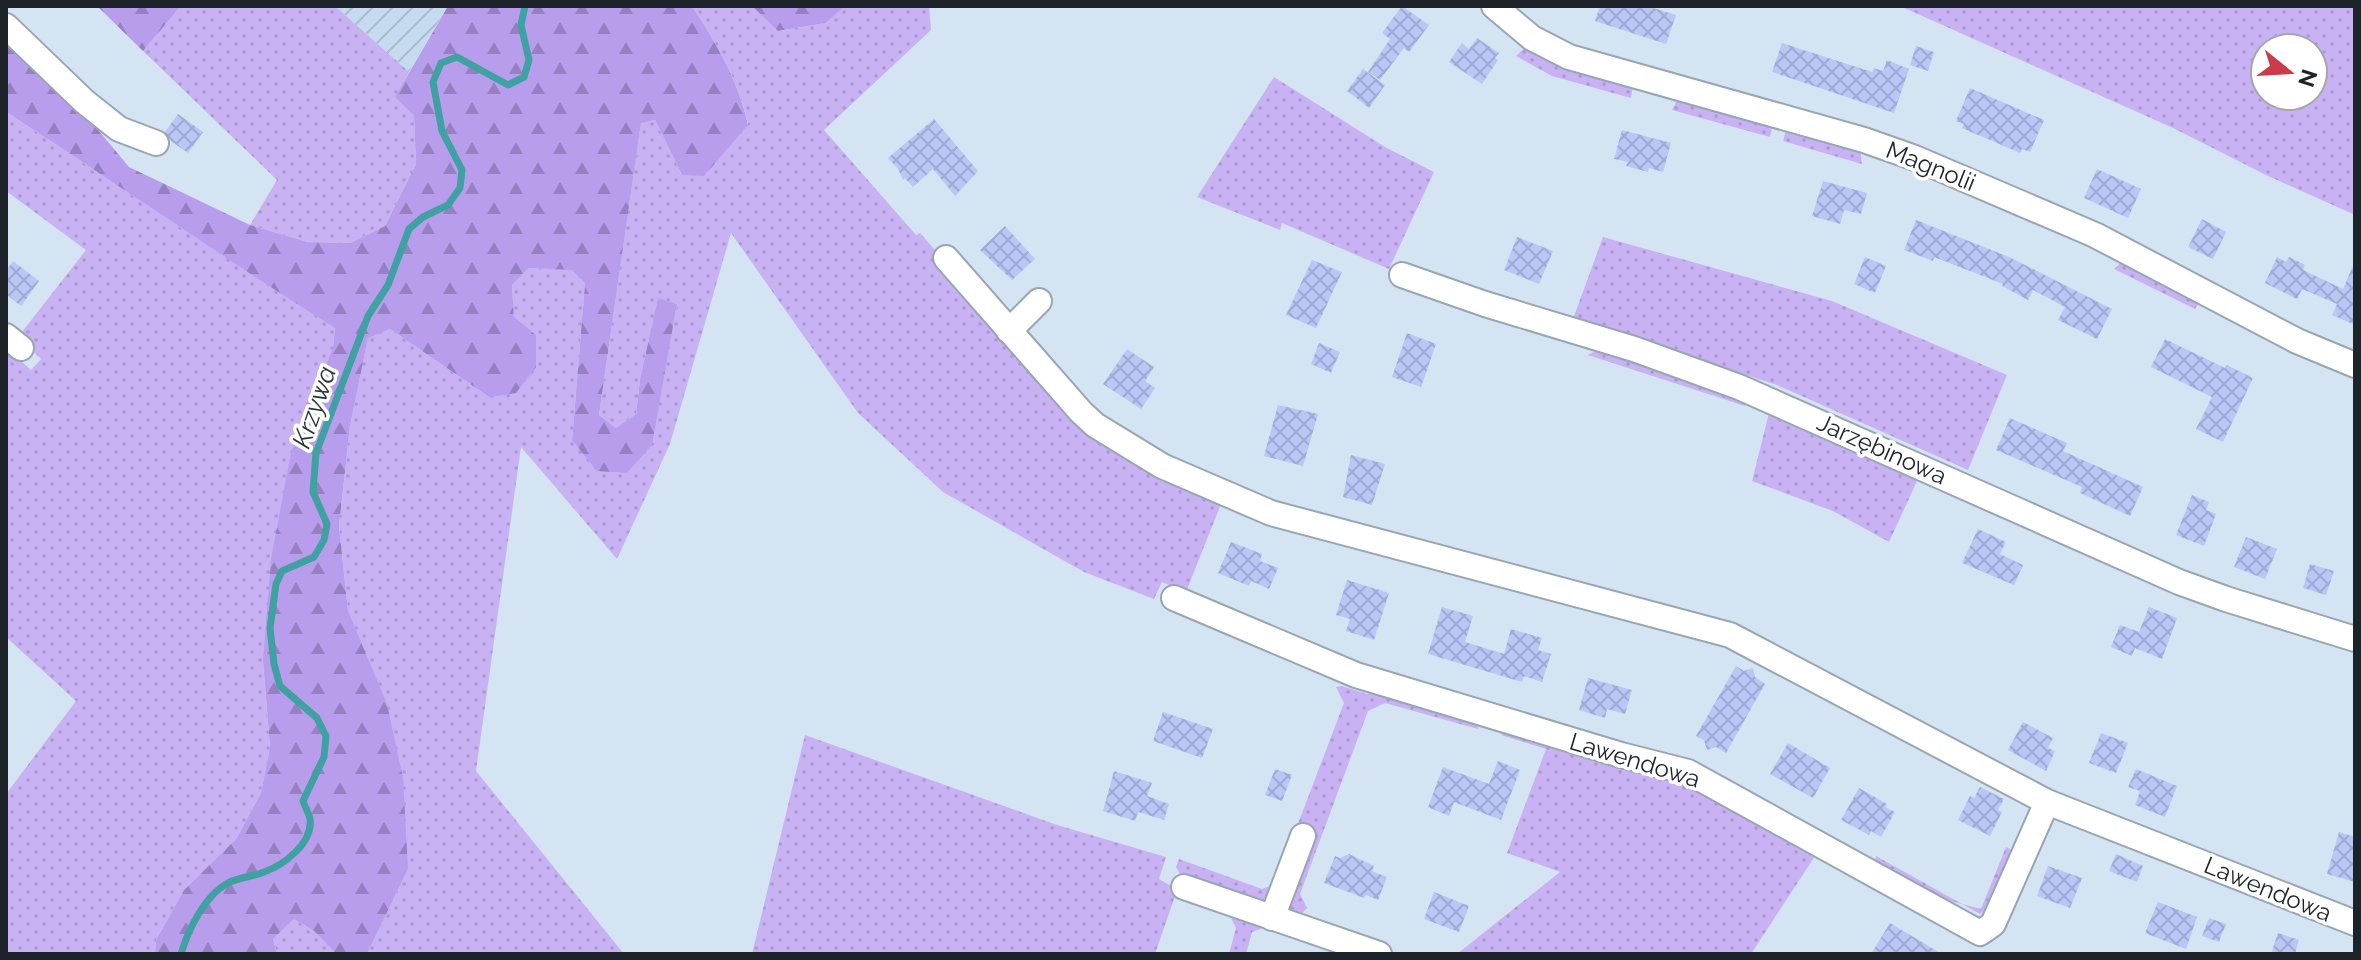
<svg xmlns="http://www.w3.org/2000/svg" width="2361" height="960" font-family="Raleway,sans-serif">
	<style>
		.industrial { fill: url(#industrial-furrows) }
		.grass { fill: url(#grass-dots); fill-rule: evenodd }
		.forest { fill: url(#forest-firs) }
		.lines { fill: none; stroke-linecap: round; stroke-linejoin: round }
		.stream { stroke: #3fa1a1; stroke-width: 7 }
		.building { fill: url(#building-cross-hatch) }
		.minor-casing { stroke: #98a6b4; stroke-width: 28 }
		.minor { stroke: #fff; stroke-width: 24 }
		.labels { text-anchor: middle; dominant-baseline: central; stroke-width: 7; stroke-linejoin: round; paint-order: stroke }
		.street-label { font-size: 24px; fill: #1d2328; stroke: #fff }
		.water-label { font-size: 26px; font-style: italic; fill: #223939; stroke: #fff }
	</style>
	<defs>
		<pattern id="industrial-furrows" width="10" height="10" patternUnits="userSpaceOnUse" patternTransform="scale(2)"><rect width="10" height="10" fill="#c6dbef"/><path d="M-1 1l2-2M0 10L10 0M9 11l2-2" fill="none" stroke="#aabccd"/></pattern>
		<pattern id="grass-dots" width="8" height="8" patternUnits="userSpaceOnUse" patternTransform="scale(2)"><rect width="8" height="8" fill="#c8b2f3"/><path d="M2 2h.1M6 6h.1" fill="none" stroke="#ab99d0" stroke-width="1.8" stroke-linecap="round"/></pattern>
		<pattern id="forest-firs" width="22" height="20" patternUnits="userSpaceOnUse" patternTransform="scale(2)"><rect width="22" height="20" fill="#b99ded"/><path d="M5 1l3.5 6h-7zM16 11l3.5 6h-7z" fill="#9680c0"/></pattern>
		<pattern id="building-cross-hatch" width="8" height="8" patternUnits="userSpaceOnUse" patternTransform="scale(2)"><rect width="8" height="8" fill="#b9c6f6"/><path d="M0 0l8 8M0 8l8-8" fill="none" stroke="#9faad3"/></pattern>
	</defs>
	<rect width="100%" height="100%" fill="#d5e4f2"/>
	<polygon class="industrial" points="335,6 446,6 447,7 409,72"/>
	<g class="grass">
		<polygon points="181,6 335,6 409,72 396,97 414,116 416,164 385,226 350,243 308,242 250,225 277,180 143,51"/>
		<path d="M 692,6 L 752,6 L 779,31 L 826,23 L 845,6 L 929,6 L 931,30 L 824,130 L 916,235 L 920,233 L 1077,414 L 1223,499 L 1186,592 L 1162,582 L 1154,599 L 1084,572 L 943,492 L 858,413 L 731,233 L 670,444 L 617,559 L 521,447 L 476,771 L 624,954 L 367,954 L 408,869 L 348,611 L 339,526 L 350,426 L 368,337 L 390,329 L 489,397 L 514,317 L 512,285 L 529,268 L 572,269 L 585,283 L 572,440 L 651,445 L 677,304 L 658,299 L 640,379 L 636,414 L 616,428 L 599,415 L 641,122 L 655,120 L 682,175 L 704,175 L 748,124 C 739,82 716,42 692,6 Z"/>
		<path d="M 1900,6 L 2355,6 L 2355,215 L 2268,176 L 2173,128 ZM 2265,48 L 2313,48 L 2313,96 L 2265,96 Z"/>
		<polygon points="1528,45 1633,85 1631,98 1552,76 1516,56"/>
		<polygon points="1274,77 1385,147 1434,172 1389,269 1282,223 1280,230 1197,197"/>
		<polygon points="1679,97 1773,123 1770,137 1672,110"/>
		<path d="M 6,112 C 116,183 223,258 335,327 L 333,348 L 263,661 L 270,748 L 261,793 L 236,839 L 184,890 L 156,940 L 155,954 L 6,954 L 6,794 L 76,701 L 6,637 L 6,347 L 31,370 L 41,359 L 18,337 L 86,250 L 6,191 Z"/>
		<polygon points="1787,127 1860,148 1862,164 1783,141"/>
		<polygon points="1603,237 1832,301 2007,375 1968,470 1777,385 1573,319"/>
		<polygon points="2125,259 2202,298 2195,309 2114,269"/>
		<polygon points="1599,349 1744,397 1745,406 1588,355"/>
		<polygon points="1769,413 1918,479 1889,542 1833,511 1752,481"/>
		<polygon points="1342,686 1367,694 1381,691 1477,722 1478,729 1385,703 1368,711 1300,894 1307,908 1297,918 1270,901 1261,905 1182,878 1176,867 1179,859 1262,889 1275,884 1344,703 1336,687"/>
		<polygon points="1504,731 1689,778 1817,853 1751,954 1457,954 1560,872 1507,853 1546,749 1501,735"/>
		<polygon points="805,735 1057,825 1166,857 1159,879 1176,889 1268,926 1252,932 1246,954 1229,954 1236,928 1229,913 1175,896 1155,954 752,954"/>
		<polygon points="2006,847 2010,849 2011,856 1989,908 1980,914 1962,904 1928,896 1875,862 1876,856 1962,904 1981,909"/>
		<polygon points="294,919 314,931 336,954 277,954 273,939"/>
	</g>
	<g class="forest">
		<polygon points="97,6 181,6 143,51"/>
		<path d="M 448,6 L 692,6 C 716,42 739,82 748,125 L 704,176 L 682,175 L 655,120 L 641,123 L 599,415 L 616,428 L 636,414 L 640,379 L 658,298 L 677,304 L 652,445 L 627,473 L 597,471 L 572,440 L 585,283 L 572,270 L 529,268 L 512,285 L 514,317 L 536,335 L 536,367 L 516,393 L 489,397 L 390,329 L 368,338 L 350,426 L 339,526 L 348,611 L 387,704 L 403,778 L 408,869 L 367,954 L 336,954 L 314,931 L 294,919 L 273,939 L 277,954 L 155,954 L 156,940 L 184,890 L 236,839 L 261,793 L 270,747 L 263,661 L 271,559 L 291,453 L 333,348 L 335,328 C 223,258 116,183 6,112 L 6,36 L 74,101 L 129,167 L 250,225 L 308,242 L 350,243 L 385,226 L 416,164 L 414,116 L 395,97 Z"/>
		<polygon points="752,6 845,6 826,23 778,31"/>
	</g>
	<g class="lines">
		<path class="stream" d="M 181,954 C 188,930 205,895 228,883 C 239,877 253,877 264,872 C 284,865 313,843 310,819 C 309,813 305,807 303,801 L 324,757 L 326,736 L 317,718 L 280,686 L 274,664 L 270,628 L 276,584 L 282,571 L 314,557 L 324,540 L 327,524 L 313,492 L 316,453 L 368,316 L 388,285 L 409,229 L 423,217 L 448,205 L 460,188 L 462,170 L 442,131 L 433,82 L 441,63 L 457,57 L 508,85 L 524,77 L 529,60 L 521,25 L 525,6"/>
	</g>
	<g class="building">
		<polygon points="1402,6 1429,25 1409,52 1404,48 1380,80 1368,72 1390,39 1382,33"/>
		<polygon points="1600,6 1647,6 1676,15 1666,44 1595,21"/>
		<polygon points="1477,38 1499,53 1495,58 1498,60 1482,84 1449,62 1462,43 1469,49"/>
		<polygon points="1782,43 1872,72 1874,68 1883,71 1887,60 1909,69 1894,113 1772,72"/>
		<polygon points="1916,46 1934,52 1928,71 1910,65"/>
		<polygon points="1363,69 1385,85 1369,108 1347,91"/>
		<polygon points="1970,88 2044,120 2030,152 2022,149 2020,153 1962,128 1964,124 1956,121"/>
		<polygon points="178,114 203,132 188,153 171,141 165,132"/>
		<polygon points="934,119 978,171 955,196 933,169 913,187 905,178 903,180 898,169 888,158"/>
		<polygon points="1622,130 1671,143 1663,172 1649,168 1648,172 1626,166 1628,162 1614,159"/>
		<polygon points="2097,169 2141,189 2128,218 2084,198"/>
		<polygon points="1823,181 1867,193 1861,214 1844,210 1840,224 1812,216"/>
		<polygon points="2202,219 2226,232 2213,259 2188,247"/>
		<polygon points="1916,220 2009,257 2112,309 2097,339 2058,320 2065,307 2033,290 2028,300 2002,286 2003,284 1934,257 1933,261 1904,250"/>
		<polygon points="1005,226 1035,259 1012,280 980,250"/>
		<polygon points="1517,237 1553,251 1539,284 1504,270"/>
		<polygon points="1865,257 1886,266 1875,293 1854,284"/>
		<polygon points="2277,257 2286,262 2289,257 2305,265 2303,270 2343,289 2355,261 2355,325 2332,315 2337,304 2302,289 2297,299 2265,283"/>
		<polygon points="1312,260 1342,272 1316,328 1286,315"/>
		<polygon points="13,261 39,281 21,306 6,294 6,271"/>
		<polygon points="1407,333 1436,344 1421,387 1392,377"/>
		<polygon points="2165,339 2225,368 2227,365 2253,378 2223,442 2196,429 2212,397 2151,367"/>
		<polygon points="1319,343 1340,352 1331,373 1311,364"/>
		<polygon points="1127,349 1154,367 1145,381 1155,388 1141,409 1103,384"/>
		<polygon points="1278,405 1318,414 1303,466 1264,456"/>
		<polygon points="2010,418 2067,443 2063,451 2143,487 2130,516 2080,493 2082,487 1996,450"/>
		<polygon points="1351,455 1385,464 1372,505 1343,497"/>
		<polygon points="2192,495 2209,502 2206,510 2216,514 2204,546 2176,535"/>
		<polygon points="1978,529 2006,542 2000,554 2023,565 2014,585 1962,563"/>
		<polygon points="2246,537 2277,549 2265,579 2234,567"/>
		<polygon points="1231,542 1262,554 1260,561 1278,568 1269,589 1251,581 1249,586 1218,573"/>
		<polygon points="2310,564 2334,571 2326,595 2303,588"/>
		<polygon points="1347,580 1389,593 1374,640 1346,631 1350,619 1336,615"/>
		<polygon points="1442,607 1473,616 1465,642 1504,654 1511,629 1542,638 1538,650 1551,654 1542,682 1524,676 1522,682 1428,654"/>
		<polygon points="2149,607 2177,618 2162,659 2135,648 2132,656 2111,647 2120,625 2139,632"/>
		<polygon points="1736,666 1744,671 1753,668 1755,677 1765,684 1726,753 1716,747 1707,750 1704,740 1696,736"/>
		<polygon points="1588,678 1632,690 1625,714 1607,709 1605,718 1579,710"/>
		<polygon points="1163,712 1213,729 1202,758 1153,741"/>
		<polygon points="2023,722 2053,738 2048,748 2055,751 2046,771 2008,750"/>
		<polygon points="2101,733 2128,743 2116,773 2089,763"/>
		<polygon points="1788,743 1830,768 1813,798 1770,774"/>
		<polygon points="1498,761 1520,770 1501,820 1454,802 1449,816 1428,807 1443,767 1489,784"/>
		<polygon points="1275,769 1292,775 1282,801 1265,795"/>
		<polygon points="2136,769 2177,786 2165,817 2135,805 2140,791 2128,787"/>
		<polygon points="1114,771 1152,783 1147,796 1169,804 1164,820 1138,812 1135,821 1103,811"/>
		<polygon points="1980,787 2004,799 1998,810 2002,812 1990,836 1958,820 1970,796 1974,798"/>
		<polygon points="1859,788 1887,804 1885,807 1895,812 1881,837 1871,831 1869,835 1841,820"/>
		<polygon points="2339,832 2355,837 2355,882 2327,874"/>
		<polygon points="1349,854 1374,866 1372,871 1387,877 1378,900 1366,895 1364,898 1324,883 1335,856 1340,858"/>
		<polygon points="2116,854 2143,866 2137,882 2109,871"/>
		<polygon points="2048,866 2082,878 2070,908 2037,896"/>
		<polygon points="1434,892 1469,906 1459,932 1424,919"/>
		<polygon points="2158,902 2197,917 2186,949 2145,933"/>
		<polygon points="2209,918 2226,924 2219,942 2202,936"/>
		<polygon points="1890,923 1942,954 1871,954"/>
		<polygon points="2278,933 2299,940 2295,954 2271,954"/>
	</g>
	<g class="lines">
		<defs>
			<g id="minor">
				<polyline points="1494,6 1532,38 1569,57 1864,140 1915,158 2095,235 2297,341 2355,365"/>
				<polyline points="6,26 85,102 119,129 156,143"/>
				<polyline points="946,258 1081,412 1095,425 1162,466 1271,513 1730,635 2047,802 2355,923"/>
				<polyline points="1402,275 1485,304 1634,349 1739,387 2179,582 2226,599 2355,639"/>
				<polyline points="1009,331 1039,301"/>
				<polyline points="6,336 21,348"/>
				<polyline points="1174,598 1356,675 1621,755 1688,772 1980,933 1993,924 2047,802"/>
				<polyline points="1184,887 1379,954"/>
				<polyline points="1272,918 1303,836"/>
			</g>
		</defs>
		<use href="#minor" class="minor-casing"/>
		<use href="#minor" class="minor"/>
	</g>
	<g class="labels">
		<g class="street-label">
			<text transform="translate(1931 166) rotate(22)">Magnolii</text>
			<text transform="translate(1882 449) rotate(24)">Jarzębinowa</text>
			<text transform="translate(1635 760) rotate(17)">Lawendowa</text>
			<text transform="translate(2268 889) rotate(22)">Lawendowa</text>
		</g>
		<g class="water-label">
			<text transform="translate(314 407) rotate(-71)">Krzywa</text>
		</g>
	</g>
	<rect width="2361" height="960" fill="none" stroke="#1d2328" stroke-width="16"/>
	<g transform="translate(2289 72) rotate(108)"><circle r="38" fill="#ffffff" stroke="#a5a7a9" stroke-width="2"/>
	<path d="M0-6L14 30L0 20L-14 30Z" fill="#cc3b4a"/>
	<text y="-12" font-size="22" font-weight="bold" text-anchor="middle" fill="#1d2328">N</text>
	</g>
</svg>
